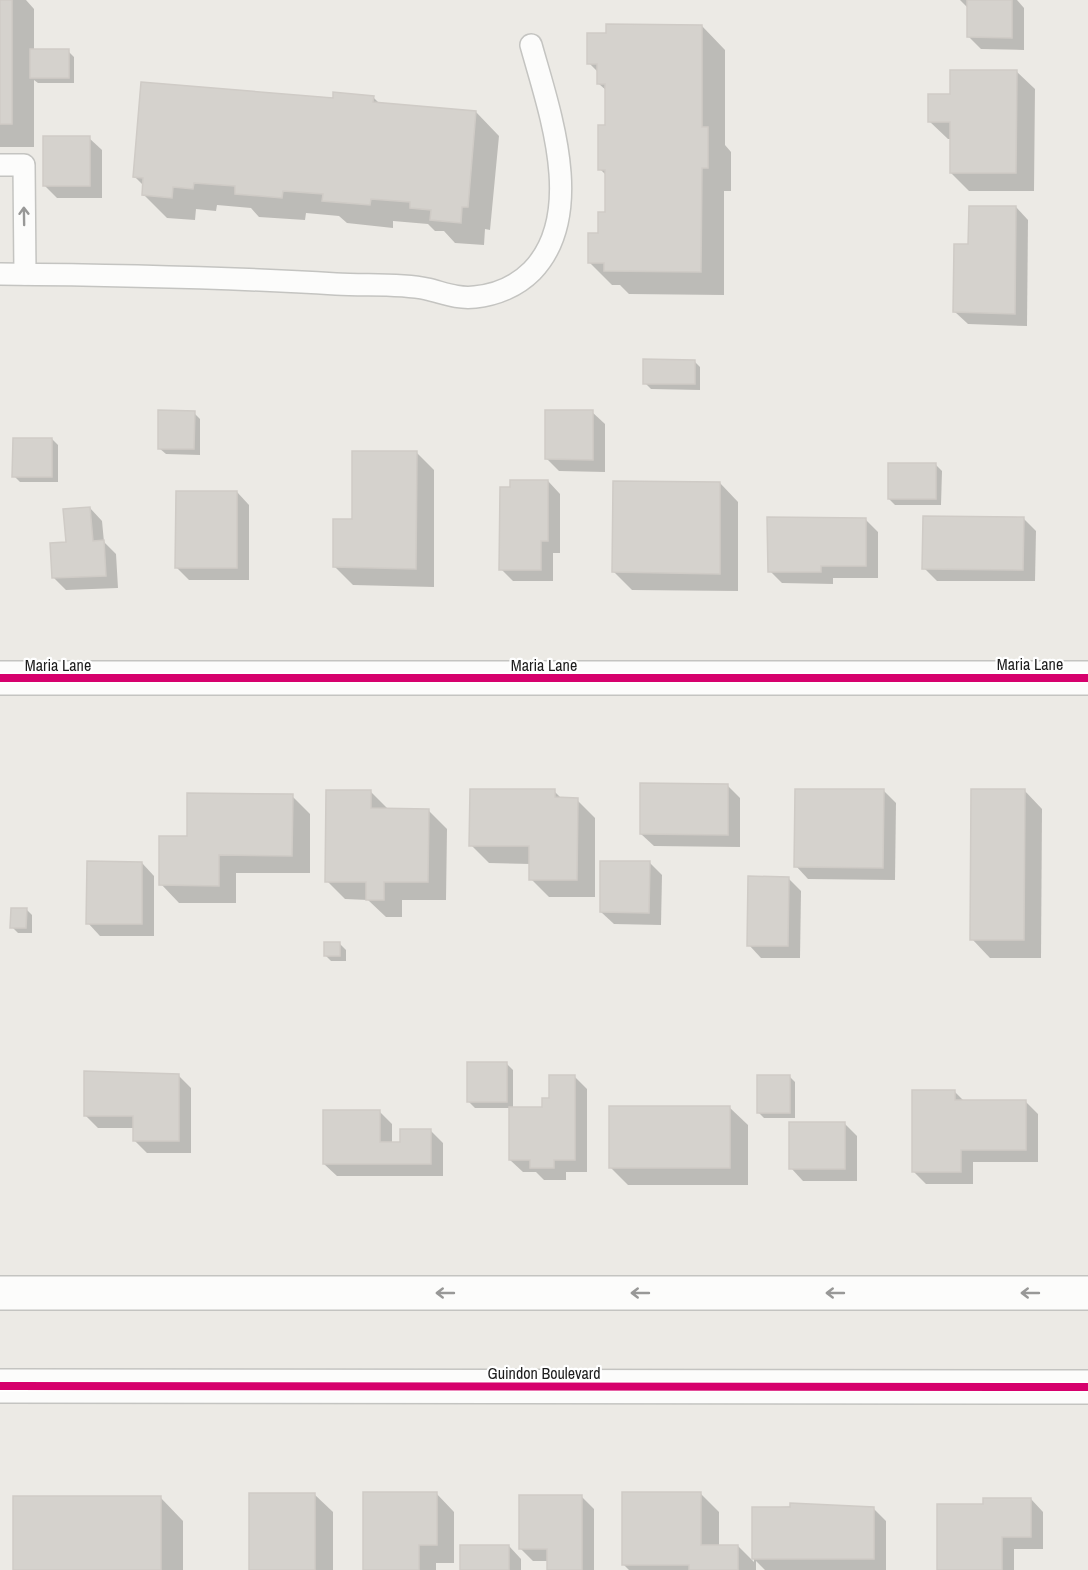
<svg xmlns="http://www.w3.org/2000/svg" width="1088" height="1570" font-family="'Archivo Narrow',sans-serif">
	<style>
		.shadow { fill: #0003 }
		.building { fill: #d5d2cd; stroke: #cfcbc6; stroke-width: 1.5 }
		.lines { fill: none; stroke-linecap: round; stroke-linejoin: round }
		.lane-casing { stroke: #c4c4c1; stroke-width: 24 }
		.street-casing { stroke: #c4c4c1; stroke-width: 36 }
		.lane { stroke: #fcfcfb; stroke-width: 21 }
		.street { stroke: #fcfcfb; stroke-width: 33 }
		.cycleway-casing { stroke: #fff; stroke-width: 11 }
		.cycleway { stroke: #d6006c; stroke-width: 8 }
		.oneway { stroke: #989897 }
		.labels { text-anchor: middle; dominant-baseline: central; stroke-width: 4.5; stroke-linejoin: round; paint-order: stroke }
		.street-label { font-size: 16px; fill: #1d1d1d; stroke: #fff }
	</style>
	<rect width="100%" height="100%" fill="#eceae5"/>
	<g class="shadow">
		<polygon points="0,0 26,0 34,9 34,51 68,51 74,57 74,83 38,83 34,80 34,147 0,147"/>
		<polygon points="960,0 1017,0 1024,8 1024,50 981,49 969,37 969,9"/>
		<polygon points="702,26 725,50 725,145 731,152 731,191 724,191 724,295 629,294 620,285 612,285 589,262 606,213 606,175 600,169 607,127 607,91 599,84 599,73 589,63"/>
		<polygon points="1016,71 1035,89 1034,191 969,191 951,173 951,139 948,139 929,121 952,95"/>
		<polygon points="373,97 380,104 476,112 499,136 490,230 485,229 484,245 455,243 444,231 435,231 428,224 393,221 393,228 347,223 339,216 306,213 305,220 259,217 251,208 217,205 216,211 196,209 195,220 167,218 144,195 144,186 135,177 334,100"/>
		<polygon points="89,138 102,150 102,198 57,198 44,185"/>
		<polygon points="1016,207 1028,220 1027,326 968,324 955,312"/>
		<polygon points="694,361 700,367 700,390 651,389 645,383"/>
		<polygon points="592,412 605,424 605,472 559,471 547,459"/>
		<polygon points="194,413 200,419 200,455 166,454 159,448"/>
		<polygon points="52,439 58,445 58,482 20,482 14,476"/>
		<polygon points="416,452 434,470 434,587 353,585 334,566 353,521"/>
		<polygon points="936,465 942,471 941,505 895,505 889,499"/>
		<polygon points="548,481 560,494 560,553 553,553 553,581 513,581 501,569"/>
		<polygon points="720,483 738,502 738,591 632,590 614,572"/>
		<polygon points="237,492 249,505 249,580 189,580 177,568"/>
		<polygon points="90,508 102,521 104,542 116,554 118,588 66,590 54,578 68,544"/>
		<polygon points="1023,518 1036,531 1035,581 937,581 924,568"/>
		<polygon points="866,520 878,532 878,578 833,578 833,584 782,583 770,571"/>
		<polygon points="728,786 740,798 740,847 654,846 641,834"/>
		<polygon points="883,790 896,803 895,880 808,879 796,866"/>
		<polygon points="1024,790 1042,809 1041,958 990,958 972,939"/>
		<polygon points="554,791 562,799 577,800 595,818 595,897 549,897 531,879 531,864 489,863 471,845"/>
		<polygon points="371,792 389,810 428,810 447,829 446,900 402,900 402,917 386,917 368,900 345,899 327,881"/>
		<polygon points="292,796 310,814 310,873 236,873 236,903 179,903 161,884 189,837"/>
		<polygon points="649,862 662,875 661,925 614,924 601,912"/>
		<polygon points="142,863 154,876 154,936 100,936 88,923"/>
		<polygon points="788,878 801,891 800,958 761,958 749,945"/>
		<polygon points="26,909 32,915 32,933 18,933 12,927"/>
		<polygon points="340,944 346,950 346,961 331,961 325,955"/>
		<polygon points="507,1064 513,1070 513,1108 544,1108 574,1076 587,1089 587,1172 566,1172 566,1180 544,1180 536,1172 523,1172 510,1160 510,1108 475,1108 469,1102"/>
		<polygon points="179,1076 191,1088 191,1153 147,1153 134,1140 134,1128 98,1128 85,1115"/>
		<polygon points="789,1076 795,1082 795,1118 764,1118 758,1112"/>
		<polygon points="954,1091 964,1101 1025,1101 1038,1114 1038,1162 973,1162 973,1184 926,1184 914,1172"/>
		<polygon points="729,1107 748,1125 748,1185 628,1185 610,1167"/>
		<polygon points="379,1111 392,1124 392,1144 401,1144 430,1130 443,1143 443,1176 337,1176 324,1164"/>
		<polygon points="844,1123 857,1136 857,1181 803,1181 791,1168"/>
		<polygon points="436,1493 454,1512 454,1563 436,1563 436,1570 365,1570"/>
		<polygon points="700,1493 719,1512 719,1546 738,1546 754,1562 754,1508 828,1505 832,1508 873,1508 886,1521 886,1570 765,1570 756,1561 756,1570 629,1570 623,1564"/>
		<polygon points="314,1494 333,1512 333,1570 251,1570"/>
		<polygon points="581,1496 594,1509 594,1570 549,1570 549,1561 533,1561 520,1548"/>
		<polygon points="160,1497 183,1521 183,1570 15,1570"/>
		<polygon points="1031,1499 1043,1512 1043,1549 1014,1549 1014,1570 939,1570 985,1505"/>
		<polygon points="509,1546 521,1559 521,1570 461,1570"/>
	</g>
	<g class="building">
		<rect x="0" y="0" width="12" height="124"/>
		<polygon points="967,0 1012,0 1012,38 967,37"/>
		<polygon points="606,24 702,25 702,127 708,127 708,168 702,168 701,272 604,271 604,263 588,263 588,233 598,233 598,212 605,212 605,170 598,170 598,125 605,125 605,84 597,84 597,64 587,64 587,33 606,33"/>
		<rect x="30" y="49" width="39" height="29"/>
		<polygon points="950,70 1017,70 1016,173 950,173 950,122 928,122 928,94 950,94"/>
		<polygon points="141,82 333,98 333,92 374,96 373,102 476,111 468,207 462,207 461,223 430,220 431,210 410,208 410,202 371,199 370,205 322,201 323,194 283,191 282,198 235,194 235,186 194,183 193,189 173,187 172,198 142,195 143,178 133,177"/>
		<rect x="43" y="136" width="47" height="50"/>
		<polygon points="969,206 1016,206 1015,314 953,312 954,244 968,244"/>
		<polygon points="643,359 695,360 695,384 643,384"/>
		<polygon points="158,410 195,411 194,449 158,449"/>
		<polygon points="545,410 593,410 593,460 545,459"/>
		<polygon points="13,438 52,438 52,477 12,477"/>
		<polygon points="352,451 417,451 416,569 333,567 333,519 352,519"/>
		<rect x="888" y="463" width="48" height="36"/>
		<polygon points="510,480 548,480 548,541 541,541 541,570 499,570 500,487 510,487"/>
		<polygon points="613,481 720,482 720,574 612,572"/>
		<polygon points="176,491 237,491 237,568 175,568"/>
		<polygon points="90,507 93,541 104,540 106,576 52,578 50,543 66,542 63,509"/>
		<polygon points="923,516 1024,517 1023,570 922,569"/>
		<polygon points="767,517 866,518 866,566 821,566 821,572 768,572"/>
		<polygon points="640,783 728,784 728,835 640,834"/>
		<polygon points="470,789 555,789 555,797 578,798 577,880 529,880 529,846 469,846"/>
		<polygon points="795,789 884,789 883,868 794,867"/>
		<polygon points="971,789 1025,789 1024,940 970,940"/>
		<polygon points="326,790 371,790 371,808 429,809 428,882 384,882 384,900 366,900 366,882 325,882"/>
		<polygon points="187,793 293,794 292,856 219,855 219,886 159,885 159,836 187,836"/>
		<polygon points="87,861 142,862 142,924 86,924"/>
		<polygon points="600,861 650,861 649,913 600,912"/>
		<polygon points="748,876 789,877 788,946 747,946"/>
		<polygon points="11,908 27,908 26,928 10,928"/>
		<rect x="324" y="942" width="16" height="14"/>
		<rect x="467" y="1062" width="40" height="40"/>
		<polygon points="84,1071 179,1074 179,1141 133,1141 133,1116 84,1116"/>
		<polygon points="549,1075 575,1075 575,1160 554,1160 554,1168 530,1168 530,1160 509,1160 509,1107 542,1107 542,1098 549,1098"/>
		<rect x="757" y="1075" width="33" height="38"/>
		<polygon points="912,1090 955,1090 955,1100 1026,1100 1026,1150 961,1150 961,1172 912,1172"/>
		<rect x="609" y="1106" width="121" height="62"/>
		<polygon points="323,1110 380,1110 380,1142 400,1142 400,1129 431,1129 431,1164 323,1164"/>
		<rect x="789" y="1122" width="56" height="47"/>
		<polygon points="363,1492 437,1492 437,1545 419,1545 419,1570 363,1570"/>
		<polygon points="622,1492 701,1492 701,1545 738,1545 738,1570 689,1570 689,1565 622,1565"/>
		<rect x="249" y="1493" width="66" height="77"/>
		<polygon points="519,1495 582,1495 582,1570 547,1570 547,1549 519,1549"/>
		<rect x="13" y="1496" width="148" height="74"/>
		<polygon points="983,1498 1031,1498 1031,1537 1002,1537 1002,1570 937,1570 937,1504 983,1504"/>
		<polygon points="790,1503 874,1507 874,1559 752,1559 752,1507 790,1507"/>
		<rect x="460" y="1545" width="49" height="25"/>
	</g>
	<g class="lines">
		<defs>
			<g id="lane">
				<polyline points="0,165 24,165 25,274"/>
				<path d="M 0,274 C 112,275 224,277 336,284 C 365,286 398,283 427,289 C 444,293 457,299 475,297 C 496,295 517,286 532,271 C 587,214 549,110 531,45"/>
			</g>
			<g id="street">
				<polyline points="0,678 1088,678"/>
				<polyline points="0,1293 1088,1293"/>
				<polyline points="0,1386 1088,1387"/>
			</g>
		</defs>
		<use href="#lane" class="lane-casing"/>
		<use href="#street" class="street-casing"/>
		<use href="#lane" class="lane"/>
		<use href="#street" class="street"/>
		<defs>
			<g id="cycleway">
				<polyline points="0,678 1088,678"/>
				<polyline points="0,1386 1088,1387"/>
			</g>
		</defs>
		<use href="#cycleway" class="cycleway-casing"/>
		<use href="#cycleway" class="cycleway"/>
	</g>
	<defs><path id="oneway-shaft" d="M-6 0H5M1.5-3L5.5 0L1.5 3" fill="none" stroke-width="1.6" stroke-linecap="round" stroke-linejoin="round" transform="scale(1.5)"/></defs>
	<g class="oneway">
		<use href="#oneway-shaft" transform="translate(24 216) rotate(-91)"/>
		<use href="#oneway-shaft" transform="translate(445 1293) rotate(180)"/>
		<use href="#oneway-shaft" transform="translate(640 1293) rotate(180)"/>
		<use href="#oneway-shaft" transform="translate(835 1293) rotate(180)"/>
		<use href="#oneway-shaft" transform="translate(1030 1293) rotate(180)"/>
	</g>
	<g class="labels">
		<g class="street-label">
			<text x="1030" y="664">Maria Lane</text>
			<text x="58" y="665">Maria Lane</text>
			<text x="544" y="665">Maria Lane</text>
			<text x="544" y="1373">Guindon Boulevard</text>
		</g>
	</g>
</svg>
